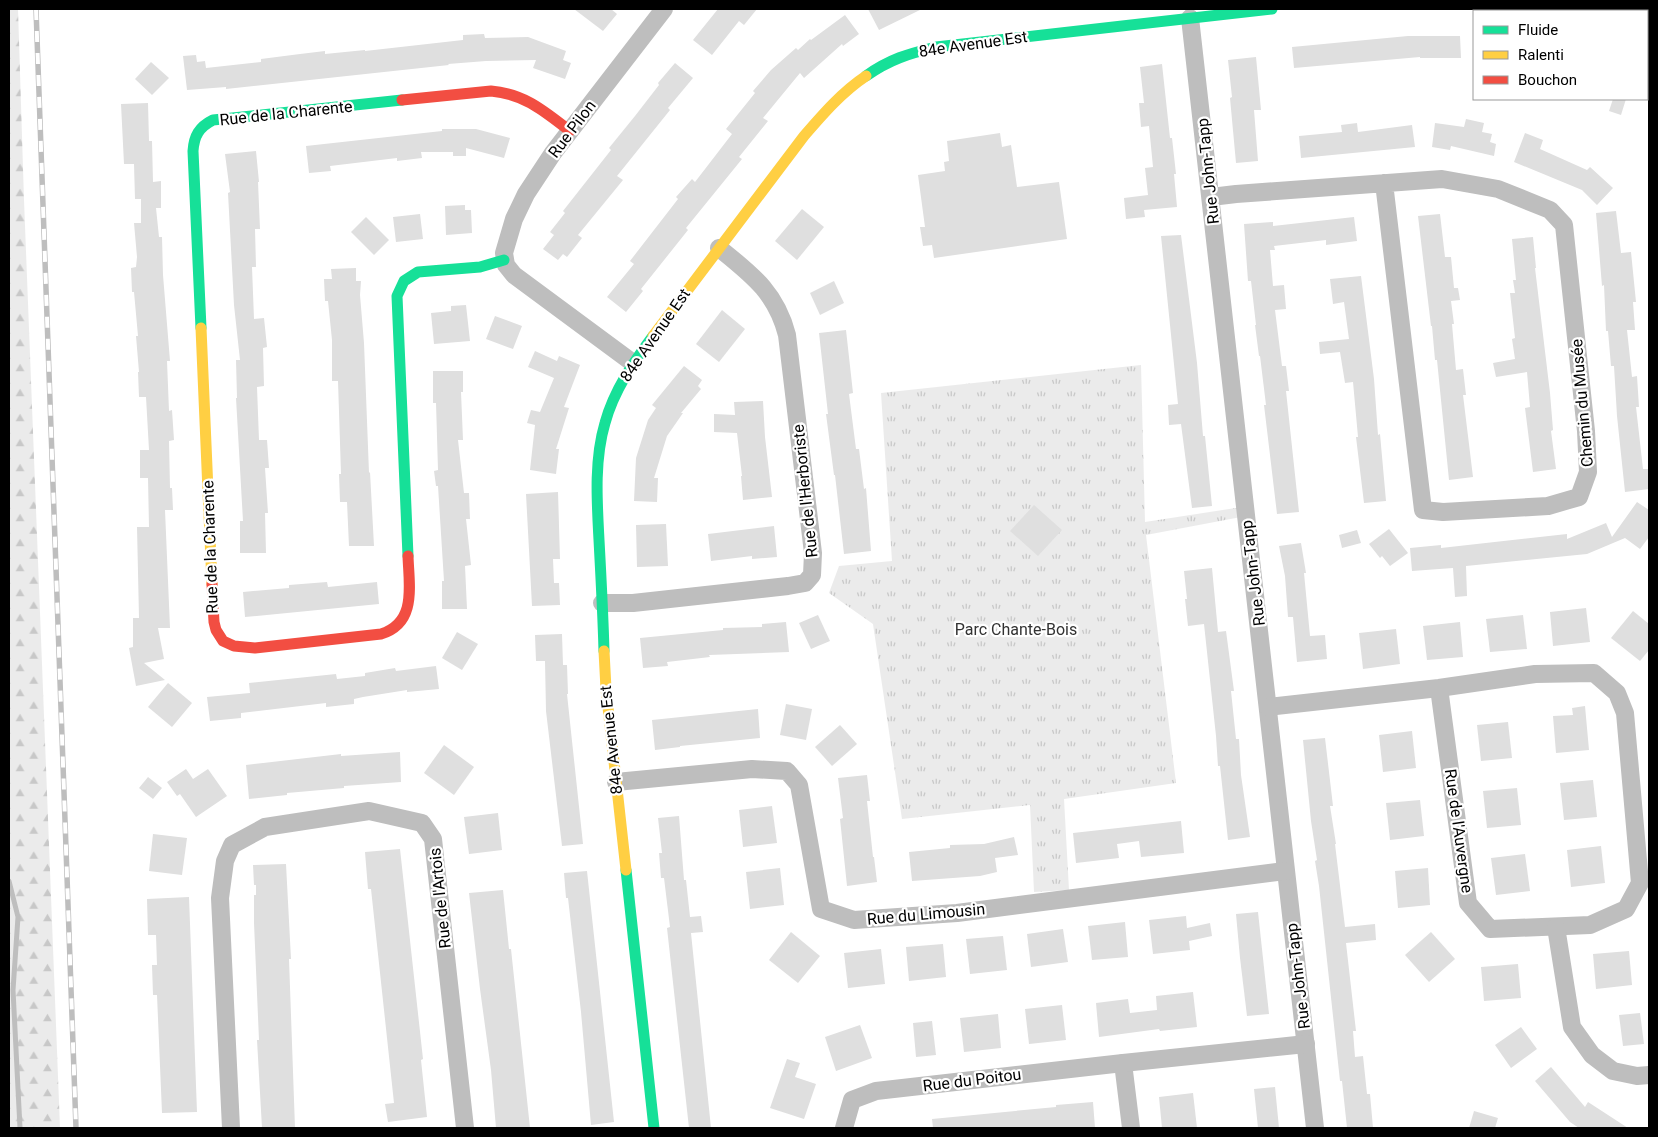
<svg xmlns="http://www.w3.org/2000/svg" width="1658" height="1137" font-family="Roboto,sans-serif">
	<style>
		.forest { fill: url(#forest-firs) }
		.park { fill: url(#park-tufts) }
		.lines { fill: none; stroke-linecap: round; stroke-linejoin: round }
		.stream { stroke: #bebebe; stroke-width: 5 }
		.building { fill: #dfdfdf }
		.street { stroke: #bebebe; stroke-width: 18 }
		.fast { stroke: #16e098; stroke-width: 11 }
		.slow { stroke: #ffcf43; stroke-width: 11 }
		.jam { stroke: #f24e42; stroke-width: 11 }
		.rail-casing { stroke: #bebebe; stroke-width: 5.5 }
		.rail { stroke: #fff; stroke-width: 4; stroke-dasharray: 11; stroke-linecap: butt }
		.labels { text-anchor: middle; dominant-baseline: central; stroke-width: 4.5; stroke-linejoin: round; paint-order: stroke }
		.street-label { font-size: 16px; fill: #000; stroke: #fff }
		.park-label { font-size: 16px; fill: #323232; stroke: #fff }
	</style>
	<defs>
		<pattern id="forest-firs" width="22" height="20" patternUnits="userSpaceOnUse" patternTransform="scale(1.25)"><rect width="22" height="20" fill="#ebebeb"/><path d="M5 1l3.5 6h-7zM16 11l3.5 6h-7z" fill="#c8c8c8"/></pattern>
		<pattern id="park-tufts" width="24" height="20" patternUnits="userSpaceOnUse" patternTransform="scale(1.25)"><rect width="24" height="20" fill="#ebebeb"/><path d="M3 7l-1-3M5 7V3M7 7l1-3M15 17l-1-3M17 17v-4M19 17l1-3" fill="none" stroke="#c8c8c8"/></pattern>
	</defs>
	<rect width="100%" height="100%" fill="#fff"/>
	<polygon class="forest" points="9,9 18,9 24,200 60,1128 9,1128"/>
	<polygon class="park" points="1141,365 1145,522 1242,507 1241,517 1146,535 1176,783 1064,799 1069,890 1034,892 1030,805 902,819 873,624 829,593 839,566 892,561 881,393"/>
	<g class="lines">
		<polyline class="stream" points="9,881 18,917 13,990 20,1128"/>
	</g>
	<g class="building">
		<polygon points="574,9 611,9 617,14 603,31"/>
		<polygon points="718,9 757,9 744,25 739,21 712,55 693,40"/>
		<polygon points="868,9 922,9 879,30"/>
		<polygon points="845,15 859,34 843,46 842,44 804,78 800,73 763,118 768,121 739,157 742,159 686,228 688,230 641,289 643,291 626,312 607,297 634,264 630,261 678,199 676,197 692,179 695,182 732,134 726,129 755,93 753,91 771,70 796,48 798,50 810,39 811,40"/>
		<polygon points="484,34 485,38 528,37 566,51 563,60 571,63 565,79 533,68 536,60 486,61 448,64 449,65 226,89 226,87 187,90 183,56 196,55 197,62 205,61 206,68 261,62 261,59 300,54 325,51 325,54 365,50 365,51 463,40 463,35"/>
		<polygon points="1408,36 1460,36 1461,58 1420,58 1420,57 1294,68 1292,47"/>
		<polygon points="1256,57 1261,110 1254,110 1258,161 1236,163 1230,98 1232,97 1228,60"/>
		<polygon points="151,62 169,78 152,95 135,79"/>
		<polygon points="675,63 693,78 668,108 670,110 617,176 623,180 578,235 582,238 567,257 563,254 558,260 543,249 554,235 550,232 565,213 563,211 611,150 609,148 635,116 659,85 658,83"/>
		<polygon points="1162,64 1170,138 1172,138 1176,174 1174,174 1177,207 1144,210 1145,217 1126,219 1124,198 1148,195 1145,168 1153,167 1149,126 1141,127 1139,103 1144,103 1140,67"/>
		<polygon points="1613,99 1626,99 1621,115 1609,111"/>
		<polygon points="148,103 149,141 152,141 153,182 161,181 161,208 156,208 159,237 162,237 163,275 170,361 167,361 169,411 172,410 174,440 169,441 170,488 172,488 173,510 165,510 170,628 158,628 164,659 144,663 165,680 136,686 129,648 133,647 133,618 139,618 137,527 149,527 148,478 140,478 140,450 149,450 146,397 139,397 138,372 139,372 136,336 138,336 134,292 132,292 131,268 136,267 137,257 134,223 141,223 141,199 135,199 134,164 124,164 121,104"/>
		<polygon points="1466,119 1484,123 1482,132 1492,134 1490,142 1496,144 1494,156 1451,146 1450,150 1432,147 1435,123 1464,127"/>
		<polygon points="1357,123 1358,132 1412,125 1415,147 1301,158 1299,136 1342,132 1341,125"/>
		<polygon points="442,129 476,129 510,138 504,158 466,148 466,156 453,156 453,152 421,152 422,158 397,161 397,158 330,166 331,171 309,173 306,146 442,131"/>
		<polygon points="1000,133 1002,147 1011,145 1017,187 1059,182 1067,239 934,258 932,245 923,246 920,227 925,227 918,175 945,171 944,162 949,161 947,141"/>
		<polygon points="1525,133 1543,140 1540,149 1587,170 1590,167 1613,188 1597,205 1582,190 1514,162"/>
		<polygon points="256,151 259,182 258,182 260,229 255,229 256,267 252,267 254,319 264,318 267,347 263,348 264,386 257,387 259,440 267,440 269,468 265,468 268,513 265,513 266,553 240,553 240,521 243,521 236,398 237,398 236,360 240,360 234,305 228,193 230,192 225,154"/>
		<polygon points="465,205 465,210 471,210 472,233 446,235 445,206"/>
		<polygon points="802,209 824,227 797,260 775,241"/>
		<polygon points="1616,211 1621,253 1631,252 1636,302 1633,302 1635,330 1627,330 1632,377 1637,376 1639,407 1636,407 1643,469 1649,469 1649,489 1625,492 1617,416 1614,366 1611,366 1608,331 1606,331 1604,285 1602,286 1596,213"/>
		<polygon points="420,214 423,239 396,242 393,217"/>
		<polygon points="1440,214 1445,257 1451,257 1454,288 1458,288 1460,300 1451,301 1454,324 1452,324 1456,370 1463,369 1466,395 1463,395 1473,477 1449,480 1437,360 1435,360 1432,326 1431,326 1418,216"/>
		<polygon points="366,217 389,240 374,255 351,232"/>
		<polygon points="1354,217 1357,241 1326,245 1326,240 1274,246 1275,250 1270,250 1273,286 1284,285 1286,309 1275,310 1282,366 1286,366 1289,391 1286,391 1299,512 1277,514 1264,405 1266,405 1260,356 1259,356 1255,325 1256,325 1251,281 1248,281 1244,224 1273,222 1273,226"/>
		<polygon points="1181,235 1197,363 1203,436 1205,436 1212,506 1192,508 1181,424 1169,425 1168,405 1178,404 1161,236"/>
		<polygon points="1533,237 1536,268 1535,268 1550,393 1553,430 1551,431 1556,469 1533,472 1525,408 1530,407 1527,372 1496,377 1493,363 1515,359 1512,339 1515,338 1510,293 1515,293 1513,280 1516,280 1512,239"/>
		<polygon points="356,268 356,281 361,281 360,295 364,343 369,473 370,472 374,546 349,546 347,502 340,502 339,474 341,474 338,381 332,381 332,340 328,301 325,301 324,279 332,279 331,269"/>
		<polygon points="1361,276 1374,379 1378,435 1380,434 1386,501 1364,503 1356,437 1358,437 1353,382 1345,383 1340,352 1320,354 1319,342 1349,339 1344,302 1333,304 1330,279"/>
		<polygon points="834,281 844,303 820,315 810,293"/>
		<polygon points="466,305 470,341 434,344 431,313 451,311 451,306"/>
		<polygon points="722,310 745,329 719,362 696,344"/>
		<polygon points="495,316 522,326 513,349 486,339"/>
		<polygon points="846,330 853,393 849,394 856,449 859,449 864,489 866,488 871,551 844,554 835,475 834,475 826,414 828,414 819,333"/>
		<polygon points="535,351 557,361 559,356 580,365 564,407 569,408 556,449 559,449 556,474 530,470 535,425 527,423 531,410 540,412 554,378 528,367"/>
		<polygon points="684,366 702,380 698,386 701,389 681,413 683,413 667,436 654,478 658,478 657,502 634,501 636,458 648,420 656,408 652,405"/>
		<polygon points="433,371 463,371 463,392 461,392 463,440 458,440 464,493 469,493 470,519 466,519 471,565 465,566 467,609 442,609 442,581 444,581 438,486 436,486 434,471 438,470 436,403 433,403"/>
		<polygon points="763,401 765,437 772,497 743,500 741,476 742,476 737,433 714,432 714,414 735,415 734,402"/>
		<polygon points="558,492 560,559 553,559 554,583 559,583 560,605 532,606 526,494"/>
		<polygon points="1637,502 1649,510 1649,537 1640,549 1625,538 1587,554 1466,566 1467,596 1455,597 1453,568 1412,571 1410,548 1441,545 1441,548 1567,534 1567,539 1606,523 1612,537"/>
		<polygon points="1034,505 1062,530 1038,556 1010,531"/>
		<polygon points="666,524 668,566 637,567 636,525"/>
		<polygon points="774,526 777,557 752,559 752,556 711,561 708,534"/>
		<polygon points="1389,529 1408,553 1390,566 1382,556 1380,558 1369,544"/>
		<polygon points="1357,530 1361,543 1342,548 1339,535"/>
		<polygon points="1301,543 1306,573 1304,573 1310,636 1325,635 1327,659 1297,662 1293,617 1288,617 1285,576 1279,546"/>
		<polygon points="1212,568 1218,632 1226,631 1234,691 1231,691 1236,739 1239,739 1241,775 1250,837 1228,840 1220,766 1218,766 1216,736 1204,624 1188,626 1185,599 1187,599 1184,571"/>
		<polygon points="327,582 328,587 377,582 379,604 245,617 243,592 289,588 289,585"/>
		<polygon points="1586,608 1590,642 1553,646 1550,612"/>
		<polygon points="1633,611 1649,624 1649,650 1640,661 1611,638"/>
		<polygon points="818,615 830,641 811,649 799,623"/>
		<polygon points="1523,615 1527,649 1490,652 1486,619"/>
		<polygon points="786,622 789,652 709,655 710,657 667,662 668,666 643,668 640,638 723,630 723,628 762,627 762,624"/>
		<polygon points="1460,622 1463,657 1427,660 1423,626"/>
		<polygon points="1396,629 1400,664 1363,669 1359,633"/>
		<polygon points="457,632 478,644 462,670 442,658"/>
		<polygon points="562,634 563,665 567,665 568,694 567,694 583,844 562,846 546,711 545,661 536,661 535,635"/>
		<polygon points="436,666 439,689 407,692 407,690 363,697 354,699 354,704 326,707 326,703 241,713 241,718 210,721 207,697 250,693 249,683 336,674 337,679 365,676 365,673 395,668 396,671"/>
		<polygon points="168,683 192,703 172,727 148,707"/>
		<polygon points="786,704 812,709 806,740 780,735"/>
		<polygon points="1585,706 1589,750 1556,753 1553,716 1573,715 1572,708"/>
		<polygon points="758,709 760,738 680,746 680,747 655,750 652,720"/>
		<polygon points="1508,722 1512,758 1481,761 1477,725"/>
		<polygon points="840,725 857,744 832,766 815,747"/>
		<polygon points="1412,731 1416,768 1383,772 1379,735"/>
		<polygon points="1325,738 1333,806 1330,806 1336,844 1335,844 1345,927 1375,924 1376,940 1346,943 1356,1031 1353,1031 1355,1057 1363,1056 1367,1094 1370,1094 1373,1128 1347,1128 1342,1081 1340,1081 1319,886 1315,861 1317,860 1311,821 1303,740"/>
		<polygon points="444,745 474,767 454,795 424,773"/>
		<polygon points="400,752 401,782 344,786 344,788 287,793 287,795 249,799 246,765 341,754 341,756"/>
		<polygon points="186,769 193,779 208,769 227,796 196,817 180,794 177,796 167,782"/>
		<polygon points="867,775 870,801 867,801 873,857 874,857 877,882 847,886 840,819 843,818 838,778"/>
		<polygon points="148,777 162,788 153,799 139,788"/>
		<polygon points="1593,780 1597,817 1564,820 1560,783"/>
		<polygon points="1517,788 1521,825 1487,828 1483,791"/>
		<polygon points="1420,800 1424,836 1390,840 1386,803"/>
		<polygon points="772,806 777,843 743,847 739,810"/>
		<polygon points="498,813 502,850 469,854 464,817"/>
		<polygon points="679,816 684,880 686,880 690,917 701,916 703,932 691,933 711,1128 689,1128 667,928 670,927 664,878 661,878 659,853 662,853 658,818"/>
		<polygon points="1181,821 1184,853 1141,857 1139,841 1117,844 1119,858 1076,863 1073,833"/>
		<polygon points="153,834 187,838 182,875 149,871"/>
		<polygon points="1014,837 1018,855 995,858 997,872 980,876 912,881 909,852 950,848 950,845 984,844"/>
		<polygon points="1601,846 1605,883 1571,887 1567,850"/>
		<polygon points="400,849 423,1059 421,1060 427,1117 388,1122 385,1104 394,1103 371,889 368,889 365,852"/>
		<polygon points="1525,854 1530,891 1496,895 1491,858"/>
		<polygon points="286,864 291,959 289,959 295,1128 262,1128 257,1040 259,1040 254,923 254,895 256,895 256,885 254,885 253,865"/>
		<polygon points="780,868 784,905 750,909 746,872"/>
		<polygon points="1428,868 1430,905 1398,908 1395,871"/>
		<polygon points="587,871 614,1122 591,1125 581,1012 568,898 566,898 564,873"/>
		<polygon points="503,890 509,949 511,949 530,1128 496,1128 491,1070 480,989 469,893"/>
		<polygon points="189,897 197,1112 162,1113 157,995 153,995 152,965 157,965 156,935 148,935 147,899"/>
		<polygon points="1258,912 1269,1014 1247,1016 1240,958 1236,914"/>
		<polygon points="1186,916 1187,928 1210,923 1212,936 1189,941 1190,950 1153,954 1149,920"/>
		<polygon points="1125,922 1128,957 1092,960 1088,926"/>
		<polygon points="1063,929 1068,962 1031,967 1027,934"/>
		<polygon points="791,932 820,956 798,983 769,960"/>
		<polygon points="1431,932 1455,959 1429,982 1405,955"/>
		<polygon points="1003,936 1007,970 970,974 966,939"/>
		<polygon points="943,944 946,977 909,981 906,947"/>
		<polygon points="881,949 885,984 848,988 844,953"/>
		<polygon points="1629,951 1632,985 1596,989 1593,954"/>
		<polygon points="1518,964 1521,998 1484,1001 1481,967"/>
		<polygon points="1193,992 1197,1027 1160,1031 1159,1029 1099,1037 1096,1003 1128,999 1130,1013 1157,1010 1156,996"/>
		<polygon points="1062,1005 1066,1040 1029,1044 1025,1009"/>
		<polygon points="1640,1013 1644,1044 1623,1046 1619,1015"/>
		<polygon points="998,1014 1001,1048 964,1052 960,1018"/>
		<polygon points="932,1021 936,1055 916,1057 913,1023"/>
		<polygon points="860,1025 872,1058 836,1071 825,1037"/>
		<polygon points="1521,1027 1537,1049 1511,1068 1495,1045"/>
		<polygon points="787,1059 800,1063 795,1077 816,1084 804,1119 770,1108"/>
		<polygon points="1551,1067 1585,1107 1588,1102 1628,1128 1579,1128 1570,1122 1535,1081"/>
		<polygon points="1275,1087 1279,1128 1258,1128 1254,1089"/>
		<polygon points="1193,1093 1197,1128 1162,1128 1159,1097"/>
		<polygon points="1093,1102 1095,1128 933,1128 932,1119 1056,1107 1056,1105"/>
		<polygon points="1474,1111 1498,1118 1495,1128 1469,1128"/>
	</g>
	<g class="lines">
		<g class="street">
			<polyline points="1531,9 1539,11"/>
			<polyline points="1190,18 1315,1128"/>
			<polyline points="1647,45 1649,46"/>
			<polyline points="1211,197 1236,194 1442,179 1498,189 1550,210 1564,225 1586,431 1588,472 1579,497 1548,506 1443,512 1423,510 1384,183"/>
			<polyline points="633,363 514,275 506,265 504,253 514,219 526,194 553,153 664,9"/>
			<path d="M 602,603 L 633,603 L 788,586 L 805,583 L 812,575 L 813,553 L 787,335 C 776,292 751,274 719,248"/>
			<polyline points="1268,707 1439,688 1535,674 1594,673 1617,693 1625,713 1640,883 1626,909 1590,925 1490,929 1468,903 1439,688"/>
			<polyline points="616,782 752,769 787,771 799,785 821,909 854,920 957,913 1285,871"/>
			<polyline points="1556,927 1572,1027 1592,1055 1613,1071 1637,1076 1649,1075"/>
			<polyline points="1123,1063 1131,1128"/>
			<polyline points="231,1128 220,898 225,861 232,845 265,827 369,811 422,823 433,839 465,1128"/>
			<polyline points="844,1128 852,1100 876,1091 1123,1063 1306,1044"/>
		</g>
		<g class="fast">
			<path d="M 866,76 C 890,59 908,54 936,47 L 1272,9"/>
			<path d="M 201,328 L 193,151 C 194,136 199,127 213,120 L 402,100"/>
			<polyline points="408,556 397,296 404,281 418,272 480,267 504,260"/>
			<path d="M 604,651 C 603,614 601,577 599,540 C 597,502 594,460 605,423 C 614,390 633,363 653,336"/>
			<polyline points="626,870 654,1128"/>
		</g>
		<g class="slow">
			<polyline points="201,328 212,584"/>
			<path d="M 653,336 L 804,136 C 823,114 842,92 866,76"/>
			<polyline points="604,651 606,689 626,870"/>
		</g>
		<g class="jam">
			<path d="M 402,100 L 491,91 C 525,94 544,111 570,131"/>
			<path d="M 212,584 L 214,622 L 216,630 L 223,641 L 234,646 L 255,648 L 381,634 C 417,623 409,586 408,556"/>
		</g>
		<defs>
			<polyline id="rail" points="36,9 76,1128"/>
		</defs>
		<use href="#rail" class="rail-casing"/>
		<use href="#rail" class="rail"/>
	</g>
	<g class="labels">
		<g class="street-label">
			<text transform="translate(973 44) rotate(-8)">84e Avenue Est</text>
			<text transform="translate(286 113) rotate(-6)">Rue de la Charente</text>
			<text transform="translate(572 129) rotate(-53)">Rue Pilon</text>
			<text transform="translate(1208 171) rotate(-96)">Rue John-Tapp</text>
			<text transform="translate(655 335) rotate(-55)">84e Avenue Est</text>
			<text transform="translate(1582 403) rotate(-95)">Chemin du Musée</text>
			<text transform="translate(805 491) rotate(-96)">Rue de l'Herboriste</text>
			<text transform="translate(210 547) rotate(-92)">Rue de la Charente</text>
			<text transform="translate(1253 573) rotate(-97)">Rue John-Tapp</text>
			<text transform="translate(611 740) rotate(-96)">84e Avenue Est</text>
			<text transform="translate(1459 831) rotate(82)">Rue de l'Auvergne</text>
			<text transform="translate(440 898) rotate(-96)">Rue de l'Artois</text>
			<text transform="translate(926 914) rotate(-5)">Rue du Limousin</text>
			<text transform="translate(1298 976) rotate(-97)">Rue John-Tapp</text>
			<text transform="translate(972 1080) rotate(-7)">Rue du Poitou</text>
		</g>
		<g class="park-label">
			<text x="1016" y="629">Parc Chante-Bois</text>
		</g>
	</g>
	<rect width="1658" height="1137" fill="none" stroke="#000000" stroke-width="20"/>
	<rect x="1473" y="10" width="175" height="90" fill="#ffffff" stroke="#999999"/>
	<rect x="1483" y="26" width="25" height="8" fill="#16e098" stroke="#999999"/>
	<text x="1518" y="35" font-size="15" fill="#000000">Fluide</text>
	<rect x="1483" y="51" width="25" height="8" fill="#ffcf43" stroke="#999999"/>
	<text x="1518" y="60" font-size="15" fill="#000000">Ralenti</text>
	<rect x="1483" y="76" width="25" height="8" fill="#f24e42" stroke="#999999"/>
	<text x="1518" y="85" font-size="15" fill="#000000">Bouchon</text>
</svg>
